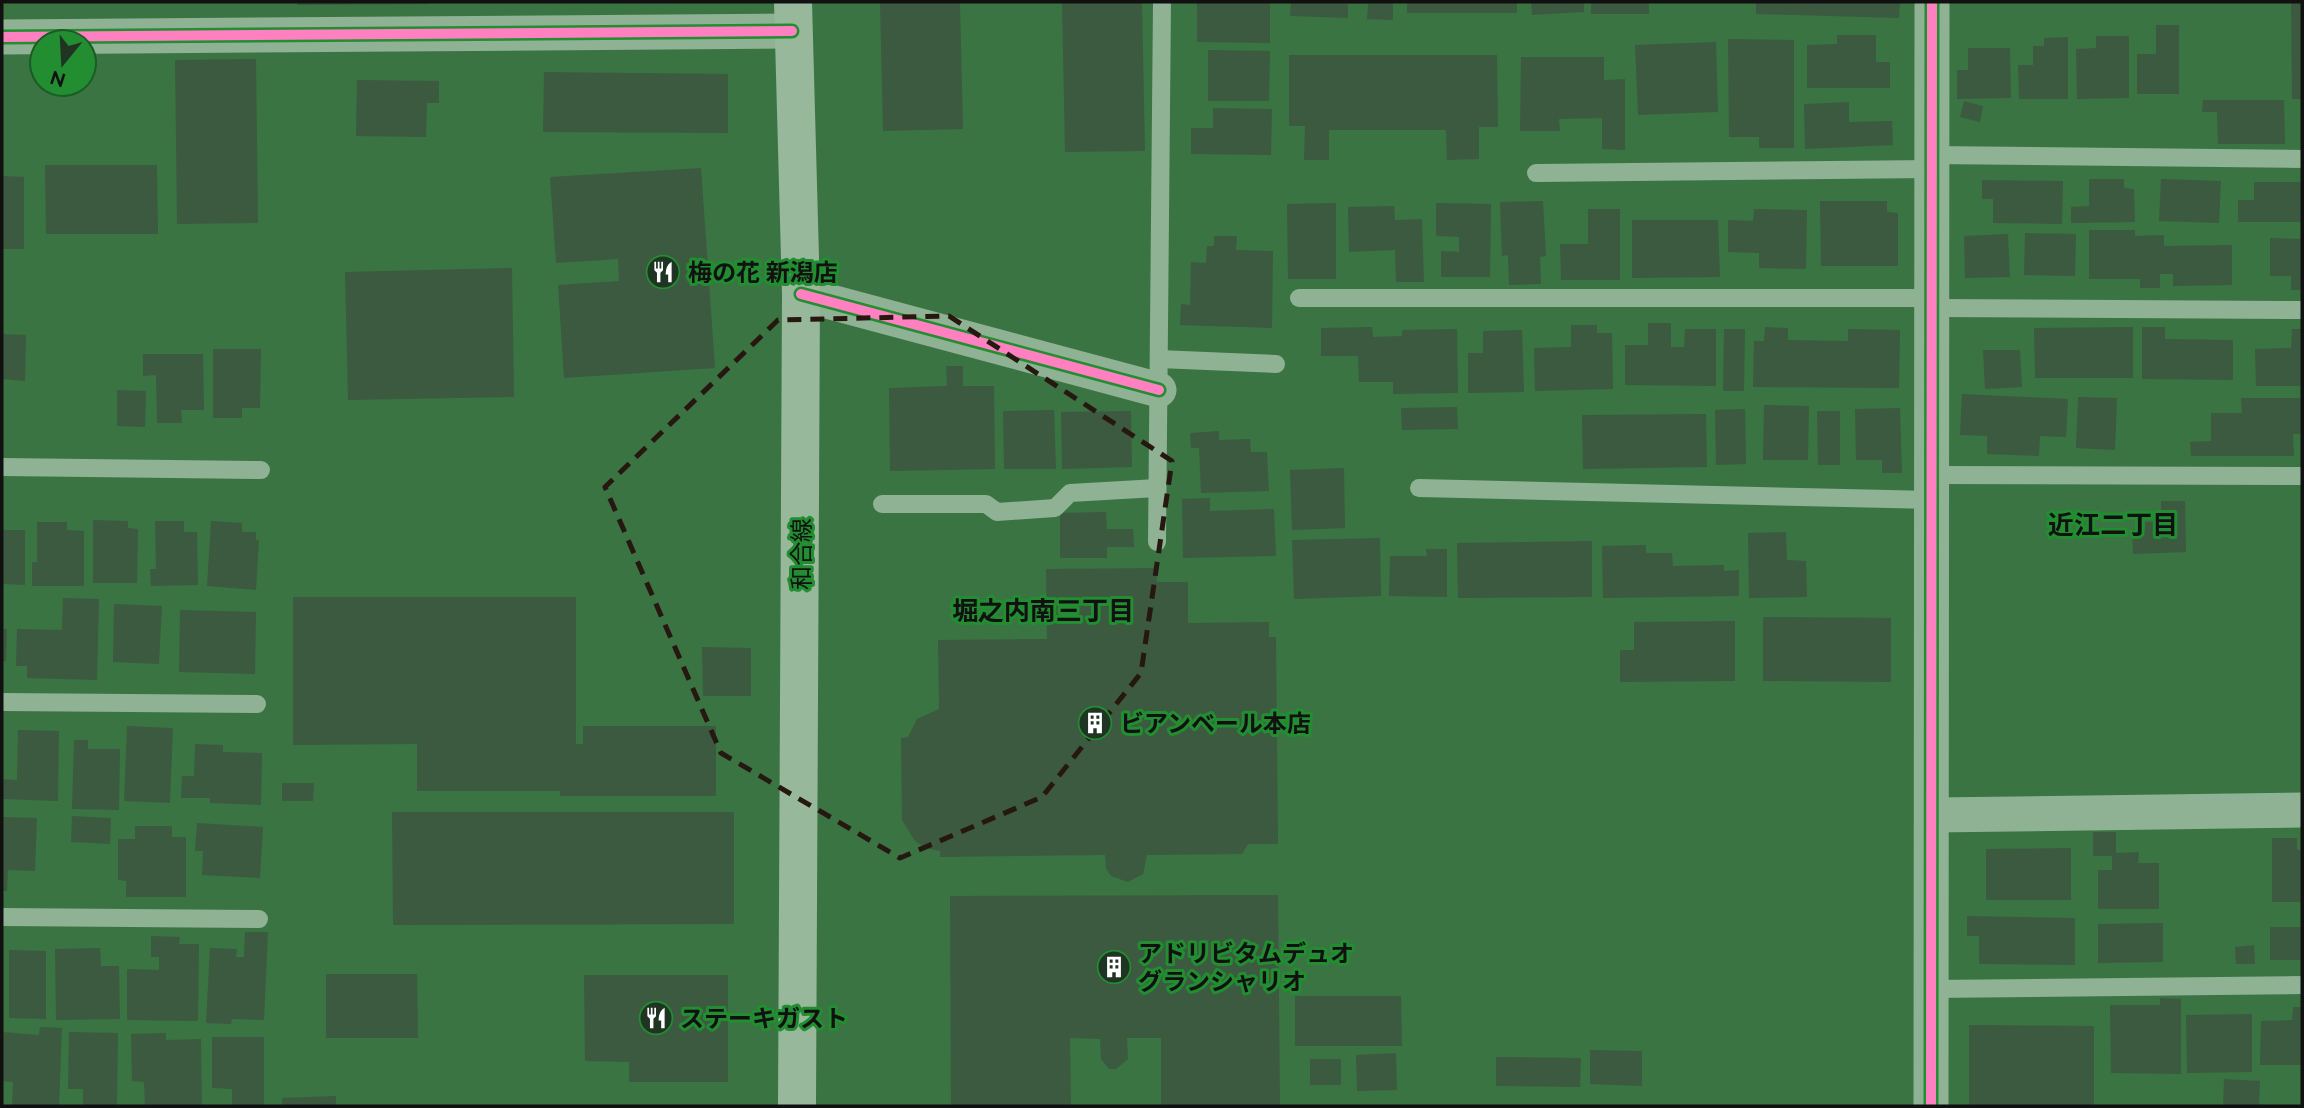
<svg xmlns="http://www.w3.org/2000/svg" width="2304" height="1108" font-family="Raleway,'Noto Sans JP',sans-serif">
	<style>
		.building { fill: #3b5a40 }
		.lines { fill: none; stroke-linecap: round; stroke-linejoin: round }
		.service { stroke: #8eb293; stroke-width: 18 }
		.minor { stroke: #8eb293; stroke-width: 35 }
		.secondary { stroke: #97b89b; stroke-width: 38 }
		.cycleway-casing { stroke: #228d31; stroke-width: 15 }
		.cycleway { stroke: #ff80c0; stroke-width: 10 }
		.marked { fill: none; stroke: #261810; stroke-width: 5; stroke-dasharray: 14 9; stroke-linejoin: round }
		.labels { text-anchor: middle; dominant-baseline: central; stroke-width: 6; stroke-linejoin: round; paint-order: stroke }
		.poi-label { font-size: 24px; font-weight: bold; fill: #111; stroke: #228d31; text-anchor: start }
		.street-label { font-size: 24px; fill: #111; stroke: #228d31 }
		.neighbourhood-label { font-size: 26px; font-weight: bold; fill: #111; stroke: #228d31 }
	</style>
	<rect width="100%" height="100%" fill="#3a7442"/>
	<g class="building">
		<polygon points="297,2 429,2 429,4 297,5"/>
		<polygon points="880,2 960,2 963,129 883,131"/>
		<polygon points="1062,2 1142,2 1145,151 1065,152"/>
		<polygon points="1197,2 1270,2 1270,43 1197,42"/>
		<polygon points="1291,2 1393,2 1393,20 1367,19 1368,4 1348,4 1348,18 1290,16"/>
		<rect x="1407" y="2" width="110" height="11"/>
		<polygon points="1531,2 1584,2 1584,12 1532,15"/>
		<rect x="1591" y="2" width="58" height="12"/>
		<polygon points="1756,2 1900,2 1899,18 1756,14"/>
		<polygon points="2291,2 2302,2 2302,99 2292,99"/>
		<polygon points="2156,25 2179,25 2179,94 2137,94 2137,54 2156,54"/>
		<polygon points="1837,35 1876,35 1876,62 1890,62 1890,88 1807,88 1807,45 1837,44"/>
		<polygon points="2096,36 2129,36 2129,98 2077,99 2076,49 2096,48"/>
		<polygon points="2068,37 2068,99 2019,99 2018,65 2033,65 2033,46 2044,46 2044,38"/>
		<polygon points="1728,39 1794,40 1794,148 1759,148 1759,137 1729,137"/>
		<polygon points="1716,42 1718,112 1638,115 1635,45"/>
		<polygon points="1968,48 2010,48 2011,98 1957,99 1957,70 1968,70"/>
		<polygon points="1208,50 1270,51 1269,101 1208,101"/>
		<polygon points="1289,55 1497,55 1498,127 1479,127 1479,159 1447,160 1446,130 1329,130 1329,160 1304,160 1305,126 1289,126"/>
		<polygon points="1521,57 1604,57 1604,80 1625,79 1625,150 1602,149 1602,118 1559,119 1560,131 1520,131"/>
		<polygon points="256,59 258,223 177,224 175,60"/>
		<polygon points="544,72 728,74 728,133 543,132"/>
		<polygon points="357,80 439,81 439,103 427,103 426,137 356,136"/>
		<polygon points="2203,100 2284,100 2285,144 2218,144 2217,112 2202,112"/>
		<polygon points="1964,101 1983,106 1980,122 1960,117"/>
		<polygon points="1849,102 1849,122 1892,121 1893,145 1805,149 1804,104"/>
		<polygon points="1213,108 1272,109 1271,155 1191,154 1191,128 1213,128"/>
		<polygon points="45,165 157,165 158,234 46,234"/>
		<polygon points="701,168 715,368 564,378 558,285 619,281 618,259 556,263 550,177"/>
		<polygon points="2,176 24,177 24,249 2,249"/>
		<polygon points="2089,179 2124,179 2124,188 2134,189 2135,222 2071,223 2071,207 2089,206"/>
		<polygon points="2161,179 2221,181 2219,223 2159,221"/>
		<polygon points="1982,180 2063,181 2062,224 1993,223 1993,199 1982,199"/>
		<polygon points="2254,182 2302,182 2302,222 2238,222 2238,200 2254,200"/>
		<polygon points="1543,201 1546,256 1540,257 1541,284 1509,285 1508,255 1502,256 1500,202"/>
		<polygon points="1820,201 1887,201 1887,212 1898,213 1898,266 1821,266"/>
		<polygon points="1336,203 1336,279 1288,279 1287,204"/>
		<polygon points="1436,203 1491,204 1490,277 1441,277 1441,251 1459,252 1459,237 1436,236"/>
		<polygon points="1394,206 1395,220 1422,219 1424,282 1396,282 1395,250 1349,252 1348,207"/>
		<polygon points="1588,209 1620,209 1620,280 1561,280 1560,244 1588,244"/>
		<polygon points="1754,209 1807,210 1806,269 1759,268 1759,253 1728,252 1728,220 1753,221"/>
		<polygon points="1632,220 1718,220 1720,277 1632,278"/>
		<polygon points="2089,230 2135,230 2135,236 2164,235 2164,246 2232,245 2232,285 2173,286 2173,274 2160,274 2160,288 2140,288 2140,279 2089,279"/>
		<polygon points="2025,233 2076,234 2075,276 2024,275"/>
		<polygon points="2008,234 2010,277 1965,278 1964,236"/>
		<polygon points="1214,236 1237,236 1236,250 1273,251 1272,328 1180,325 1181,304 1190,305 1191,262 1206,263 1207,246 1214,246"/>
		<polygon points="2270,238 2302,239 2302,290 2291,290 2291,276 2270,276"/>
		<polygon points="512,268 514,397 348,400 345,272"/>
		<polygon points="1648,323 1671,323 1671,347 1684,347 1685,329 1716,329 1716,386 1625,385 1625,345 1648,345"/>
		<polygon points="1571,325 1597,325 1597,333 1612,333 1613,389 1535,391 1534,348 1571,347"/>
		<polygon points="1372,327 1373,337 1402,336 1402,330 1457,329 1458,393 1393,394 1393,382 1359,382 1358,356 1321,356 1321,328"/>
		<polygon points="1765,327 1788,328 1788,340 1848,341 1848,329 1900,330 1899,388 1753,387 1754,341 1764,341"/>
		<polygon points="2133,327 2133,378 2035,378 2034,328"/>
		<polygon points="2142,327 2165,327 2165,339 2233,340 2233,380 2142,379"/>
		<polygon points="1724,329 1745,329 1744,391 1723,391"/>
		<polygon points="2292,329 2302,329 2302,386 2256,386 2255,349 2291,348"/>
		<polygon points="1522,330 1524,392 1468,393 1468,353 1483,353 1483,331"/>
		<polygon points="2,334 26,335 25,381 2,379"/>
		<polygon points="213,349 261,349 260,408 242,408 242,418 213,418"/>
		<polygon points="1983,350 2020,350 2022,387 1985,389"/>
		<polygon points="143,354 203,354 204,410 181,410 182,423 157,423 156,375 143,376"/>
		<polygon points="946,366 963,366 963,386 994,386 995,469 890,471 889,388 947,386"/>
		<polygon points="117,390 146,391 145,427 117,426"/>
		<polygon points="1962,394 2068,399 2066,437 2040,436 2039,456 1987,454 1987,436 1960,435"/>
		<polygon points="2078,397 2117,398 2115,450 2076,448"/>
		<polygon points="2241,398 2302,398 2302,434 2293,434 2294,456 2191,456 2190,442 2211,441 2211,413 2242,413"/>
		<polygon points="1764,405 1809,406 1808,460 1763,460"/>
		<polygon points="1457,407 1458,429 1402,430 1401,408"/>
		<polygon points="1900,408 1902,473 1882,473 1882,460 1856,460 1855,409"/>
		<polygon points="1745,409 1746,464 1716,465 1715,410"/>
		<polygon points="1054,410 1056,469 1004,469 1003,411"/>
		<polygon points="1131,411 1132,467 1062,469 1061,412"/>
		<polygon points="1817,411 1840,411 1840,465 1818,465"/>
		<polygon points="1706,414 1707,467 1583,469 1582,415"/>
		<polygon points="1219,431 1219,440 1250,439 1251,452 1267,452 1269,491 1201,493 1199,448 1191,448 1190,433"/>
		<polygon points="1344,468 1345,528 1292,530 1290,470"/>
		<polygon points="1210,498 1210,511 1274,509 1276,556 1183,558 1182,499"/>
		<polygon points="2161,501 2185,501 2186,552 2133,554 2132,529 2145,529 2145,522 2161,521"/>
		<polygon points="1106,512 1107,529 1133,529 1134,547 1107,547 1107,558 1060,558 1060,513"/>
		<polygon points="93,520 128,521 128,528 138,529 137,583 93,583"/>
		<polygon points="155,521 184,521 184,532 197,532 198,585 151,586 150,569 156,569"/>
		<polygon points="211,521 242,523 242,532 256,532 256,540 259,540 256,590 207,586"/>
		<polygon points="37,522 67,522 67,530 84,531 84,586 32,586 32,562 37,562"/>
		<polygon points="2,530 25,530 25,585 2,584"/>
		<polygon points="1786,532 1787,560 1806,561 1807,597 1749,598 1748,533"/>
		<polygon points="1380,538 1381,596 1294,599 1292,540"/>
		<polygon points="1592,541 1592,597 1458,598 1457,543"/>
		<polygon points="1646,545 1646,553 1672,553 1673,566 1724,565 1724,571 1739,570 1739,596 1603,598 1602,546"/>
		<polygon points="1426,549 1447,549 1447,597 1389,596 1390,556 1427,556"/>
		<polygon points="1156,568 1157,582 1188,582 1188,623 1269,622 1269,637 1276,637 1278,844 1248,844 1242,854 1147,855 1143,874 1128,882 1111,876 1106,868 1105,855 940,857 940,851 926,848 915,841 902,820 901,738 908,737 917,719 939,709 938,640 1047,639 1046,569"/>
		<polygon points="293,597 576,597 576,744 583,744 583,726 716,726 716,796 560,796 560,791 417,791 417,744 293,745"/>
		<polygon points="63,598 99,599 97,680 27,678 27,666 16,666 17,629 62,630"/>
		<polygon points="114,604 162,606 159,664 113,662"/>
		<polygon points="180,610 256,612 255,674 179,672"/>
		<polygon points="1763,617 1891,618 1891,682 1763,681"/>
		<polygon points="1735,621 1735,681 1620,682 1620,650 1634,650 1634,622"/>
		<polygon points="2,629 7,629 6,661 2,661"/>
		<polygon points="702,647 751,648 751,696 703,696"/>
		<polygon points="127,726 173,728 170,803 124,801"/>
		<polygon points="18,730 59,731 58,801 2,799 2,779 17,780"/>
		<polygon points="74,740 88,740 88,749 120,749 119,810 72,809"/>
		<polygon points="195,744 223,745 223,752 262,753 261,805 210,803 210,798 181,798 182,776 194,776"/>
		<polygon points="282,783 314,783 313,801 282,801"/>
		<polygon points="392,812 734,812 734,924 393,925"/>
		<polygon points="72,816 111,818 110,844 71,842"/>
		<polygon points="2,817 37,818 35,871 8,870 7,891 2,891"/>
		<polygon points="197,823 263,827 260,878 202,875 203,851 195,851"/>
		<polygon points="135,826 172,826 172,837 186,837 186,897 126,897 126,881 118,880 118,839 135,839"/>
		<polygon points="2093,832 2116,832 2116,853 2139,852 2138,863 2159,863 2159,909 2098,909 2098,870 2112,870 2112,856 2093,856"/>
		<polygon points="2272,838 2297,838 2297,850 2302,850 2302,902 2272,902"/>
		<polygon points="2071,848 2071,900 1986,900 1986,849"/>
		<polygon points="1278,895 1280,1106 1161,1106 1161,1038 1127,1038 1128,1059 1116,1069 1109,1069 1101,1059 1100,1039 1070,1038 1071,1106 951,1106 950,896"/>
		<polygon points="1967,916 2075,918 2075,965 1979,964 1979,936 1967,936"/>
		<polygon points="2163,923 2163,962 2098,963 2098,924"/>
		<rect x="2270" y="927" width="32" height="33"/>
		<polygon points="245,932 268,932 264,1020 232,1019 231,1024 206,1023 210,948 237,949 236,957 244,957"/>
		<polygon points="151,936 180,937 179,944 199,944 198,1021 127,1020 127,969 159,970 159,957 151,957"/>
		<polygon points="2254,945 2255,964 2236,964 2235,947"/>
		<polygon points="100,948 101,966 119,966 120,1019 56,1020 55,949"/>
		<polygon points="9,950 46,951 46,1019 9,1018"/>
		<polygon points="326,974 417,974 418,1038 326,1038"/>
		<polygon points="584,975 728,975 728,1082 629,1082 629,1062 585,1061"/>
		<polygon points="1295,996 1401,996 1402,1046 1295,1046"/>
		<polygon points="2160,998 2181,999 2181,1074 2111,1073 2110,1005 2160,1005"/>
		<polygon points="2293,1007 2302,1007 2302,1065 2260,1065 2261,1021 2292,1020"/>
		<polygon points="2252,1014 2252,1072 2187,1073 2186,1015"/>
		<polygon points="1969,1025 2094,1026 2094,1106 1969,1106"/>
		<polygon points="40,1027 62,1028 59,1106 12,1106 13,1082 2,1081 2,1032 39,1035"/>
		<polygon points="69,1032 118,1033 117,1106 83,1106 83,1089 68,1089"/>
		<polygon points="166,1033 166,1040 201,1039 202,1106 145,1106 144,1082 132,1081 131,1034"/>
		<polygon points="212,1037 264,1037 264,1106 232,1106 232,1089 212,1088"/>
		<polygon points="1590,1050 1642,1051 1642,1086 1590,1084"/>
		<polygon points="1396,1053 1397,1090 1357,1091 1356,1055"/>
		<polygon points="1496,1057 1581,1058 1580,1087 1496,1086"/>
		<rect x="1310" y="1059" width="31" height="26"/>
		<polygon points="2224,1079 2260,1081 2259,1104 2271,1106 2223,1106"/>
		<polygon points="336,1096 336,1106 282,1106 282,1098"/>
	</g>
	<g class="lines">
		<g class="service">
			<polyline points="1932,155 2302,159"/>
			<polyline points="1536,173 1932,169"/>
			<polyline points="1299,298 1933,298"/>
			<polyline points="1933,308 2302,310"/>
			<polyline points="1159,359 1276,364"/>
			<polyline points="2,467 261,470"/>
			<polyline points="1933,475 2302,476"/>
			<polyline points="1419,488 1933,500"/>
			<polyline points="882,504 986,504 997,512 1055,508 1070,493 1157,488"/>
			<polyline points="1157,542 1162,2"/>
			<polyline points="2,702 257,704"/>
			<polyline points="2,917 259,919"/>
			<polyline points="1932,989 2302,985"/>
		</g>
		<g class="minor">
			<polyline points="2,37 792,31"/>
			<polyline points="801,294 1159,390"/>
			<polyline points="1933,815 2302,810"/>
			<polyline points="1931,1106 1932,2"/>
		</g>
		<polyline class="secondary" points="793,2 801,294 797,1106"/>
		<defs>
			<g id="cycleway">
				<polyline points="2,37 792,31"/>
				<polyline points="801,294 1159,390"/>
				<polyline points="1931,1106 1932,2"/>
			</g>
		</defs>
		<use href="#cycleway" class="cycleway-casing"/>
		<use href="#cycleway" class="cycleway"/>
	</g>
	<path class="marked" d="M 949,316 L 1172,461 L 1141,673 L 1042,797 L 900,858 L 721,753 L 605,487 L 778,320 Z"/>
	<defs>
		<symbol id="restaurant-disc" viewBox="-11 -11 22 22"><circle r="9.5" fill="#1f3422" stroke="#228d31"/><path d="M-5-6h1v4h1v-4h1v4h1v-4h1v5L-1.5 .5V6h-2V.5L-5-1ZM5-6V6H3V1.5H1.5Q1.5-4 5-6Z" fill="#fff"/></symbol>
		<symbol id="building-disc" viewBox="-11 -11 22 22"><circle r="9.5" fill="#1f3422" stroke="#228d31"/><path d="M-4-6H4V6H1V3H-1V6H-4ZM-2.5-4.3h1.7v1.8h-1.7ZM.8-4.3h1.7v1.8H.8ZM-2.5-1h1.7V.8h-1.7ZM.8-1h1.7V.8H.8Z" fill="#fff"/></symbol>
	</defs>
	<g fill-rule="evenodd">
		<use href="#restaurant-disc" x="644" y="253" width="38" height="38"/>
		<use href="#building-disc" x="1076" y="704" width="38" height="38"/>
		<use href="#building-disc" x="1095" y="948" width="38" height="38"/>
		<use href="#restaurant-disc" x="637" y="999" width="38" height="38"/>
	</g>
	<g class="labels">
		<g class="poi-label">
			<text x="688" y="272">梅の花 新潟店</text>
			<text x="1120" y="723">ビアンベール本店</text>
			<text x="1138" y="953">アドリビタムデュオ<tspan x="1138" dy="28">グランシャリオ</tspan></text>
			<text x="680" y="1018">ステーキガスト</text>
		</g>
		<g class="street-label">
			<text transform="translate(801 554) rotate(-90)">和合線</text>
		</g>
		<g class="neighbourhood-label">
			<text x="2113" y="525">近江二丁目</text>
			<text x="1043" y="611">堀之内南三丁目</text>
		</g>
	</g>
	<rect width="2304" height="1108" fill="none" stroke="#111111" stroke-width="7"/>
	<g transform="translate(63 63) rotate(198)"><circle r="33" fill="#228d31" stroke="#1b5b24" stroke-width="2"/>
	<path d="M0-5L12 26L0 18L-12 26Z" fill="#1f3422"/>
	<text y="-10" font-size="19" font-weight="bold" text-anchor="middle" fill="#111111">N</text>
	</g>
</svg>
